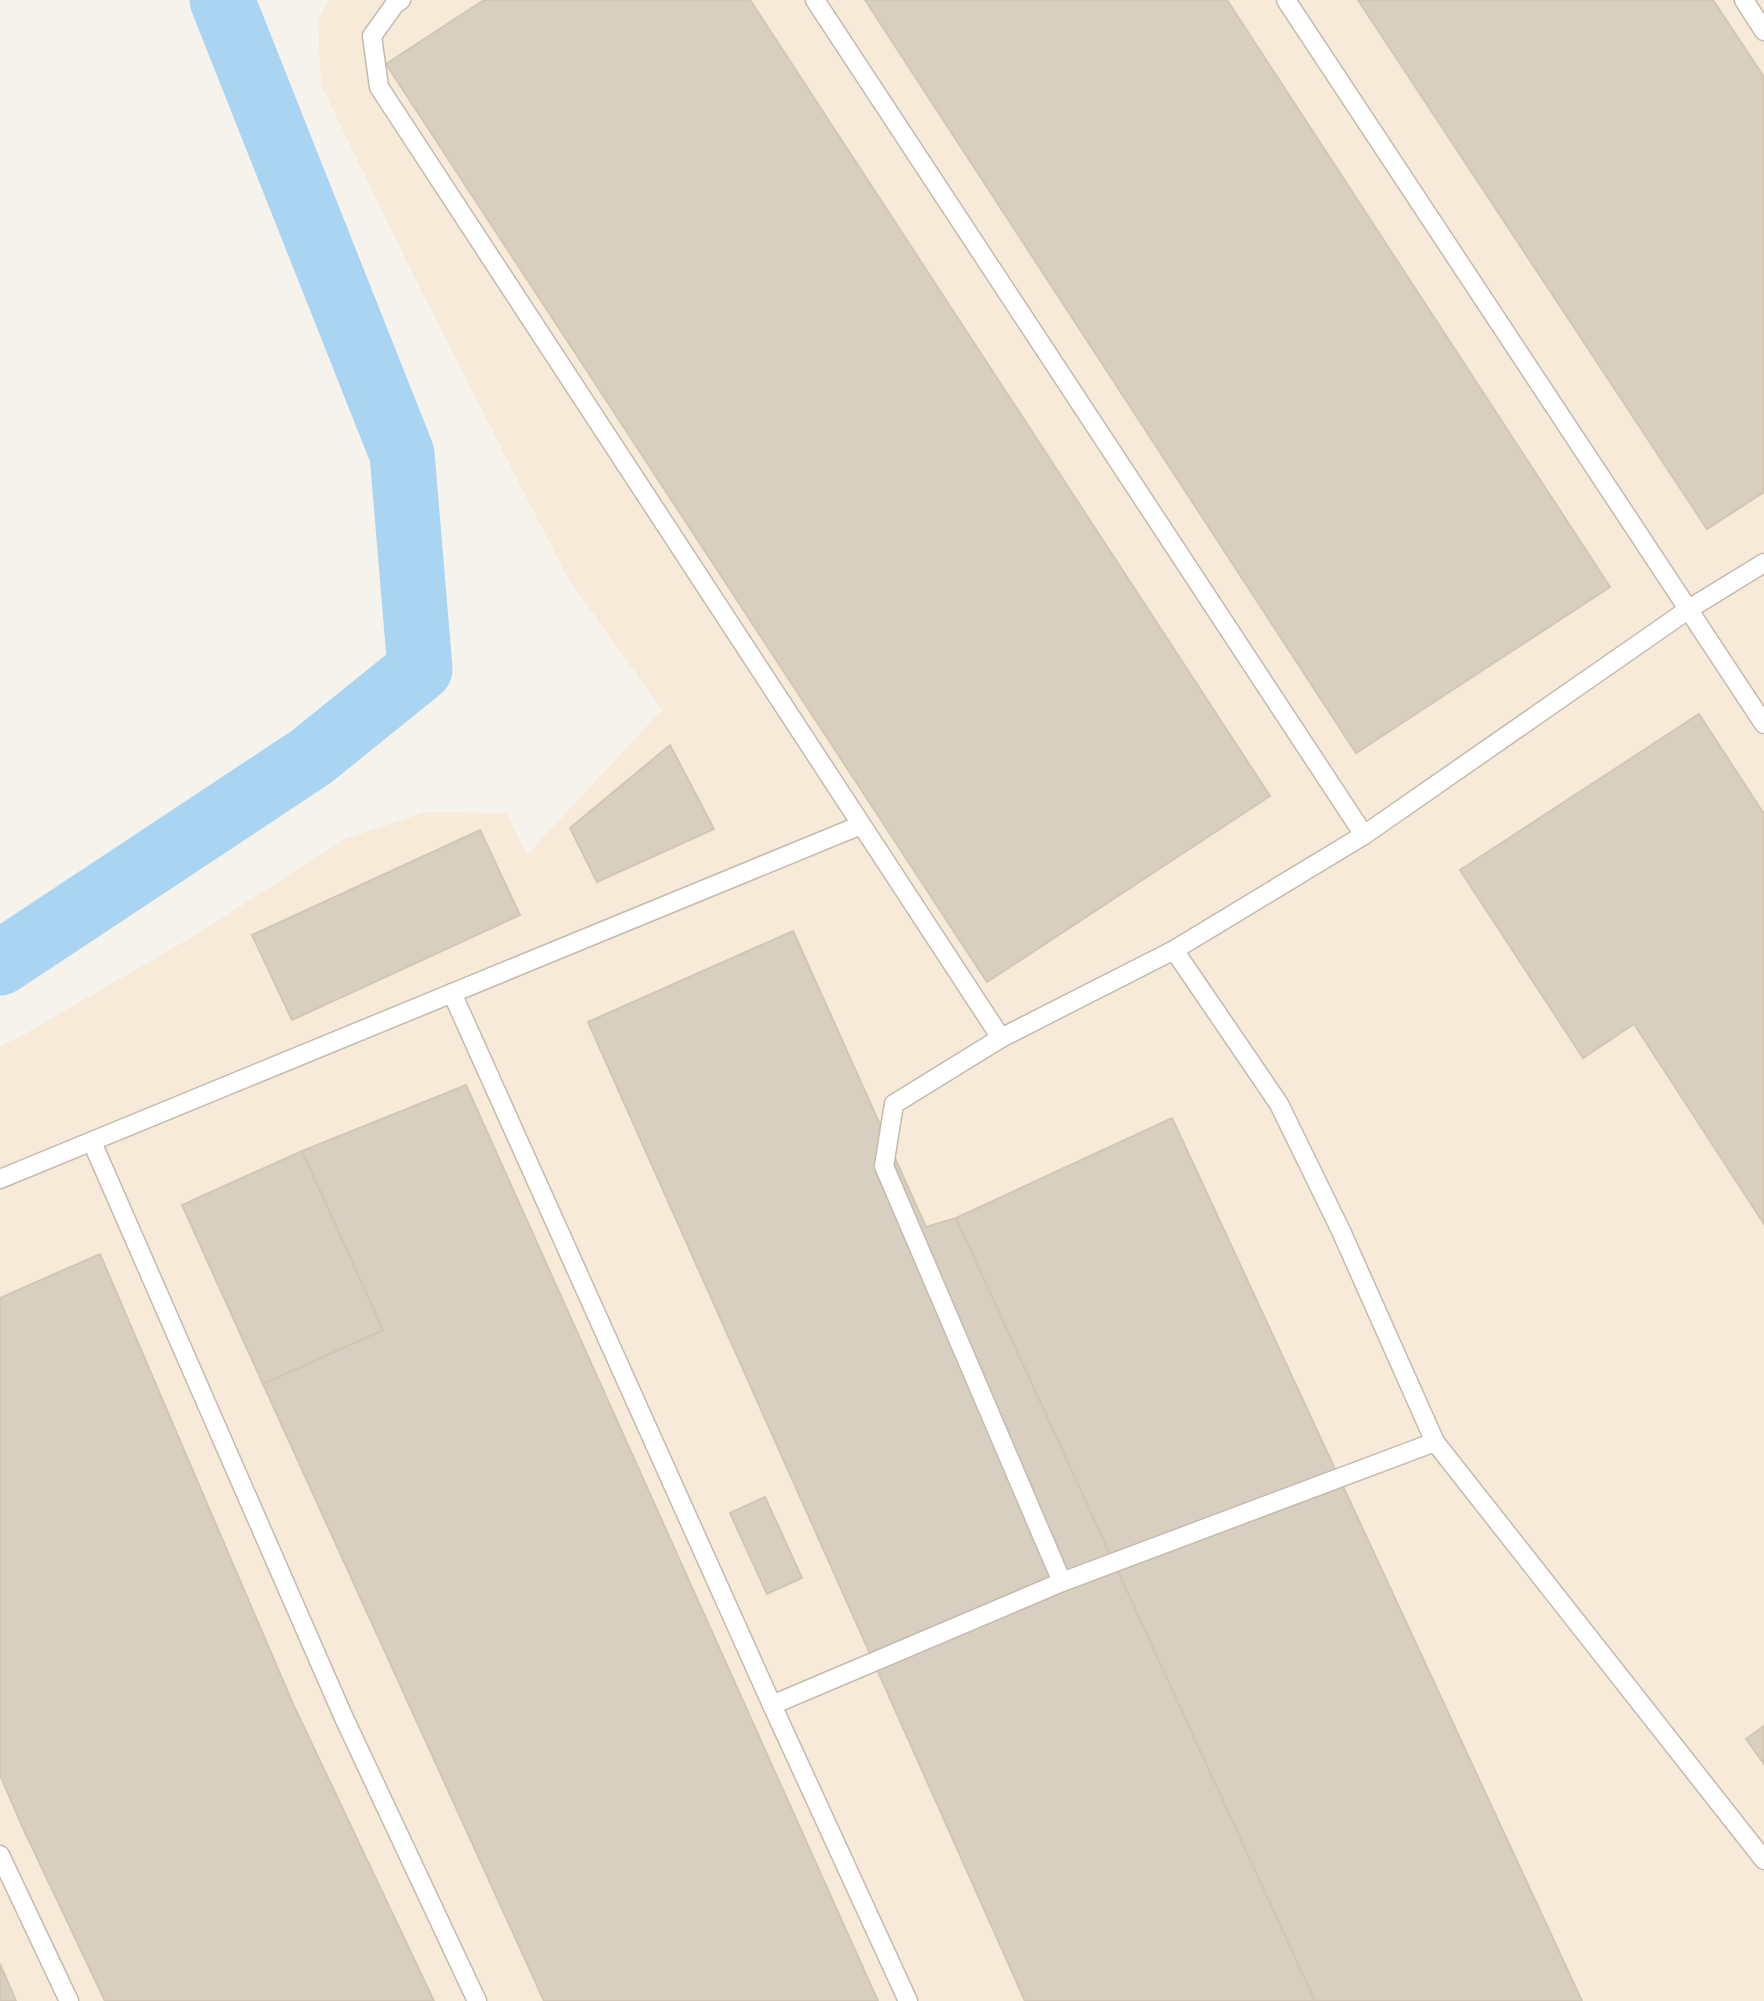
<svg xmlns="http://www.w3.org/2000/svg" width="1764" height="2001" font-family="Montserrat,sans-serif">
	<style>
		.commercial { fill: #f7ead8 }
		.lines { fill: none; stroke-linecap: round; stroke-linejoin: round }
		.river { stroke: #a9d4f2; stroke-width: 65 }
		.building { fill: #d8cfc1; stroke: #d3c7b4; stroke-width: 2 }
		.service-casing { stroke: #c2bbae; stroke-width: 21 }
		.service { stroke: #fff; stroke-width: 18 }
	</style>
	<rect width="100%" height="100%" fill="#f6f3ec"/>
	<polygon class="commercial" points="330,0 1764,0 1764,2001 0,2001 0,1046 23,1035 199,933 345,839 426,812 506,813 527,855 662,710 567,577 409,266 321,85 318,20"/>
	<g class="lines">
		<polyline class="river" points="0,963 311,757 420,669 402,454 222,0"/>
	</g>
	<g class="building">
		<polygon points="484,0 750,0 1270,796 987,982 386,64"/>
		<polygon points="865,0 1227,0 1610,587 1356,753"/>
		<polygon points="1358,0 1713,0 1764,77 1764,492 1707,529"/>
		<polygon points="1699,714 1764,814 1764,1224 1634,1024 1583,1058 1460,870"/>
		<polygon points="670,745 714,829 597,882 570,828"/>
		<polygon points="480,830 520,915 292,1020 252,935"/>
		<polygon points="793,931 926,1227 956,1218 1315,2001 1025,2001 588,1022"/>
		<polygon points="466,1085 878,2001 544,2001 263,1384 383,1330 302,1151"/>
		<polygon points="1172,1118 1582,2001 1315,2001 956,1218"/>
		<polygon points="302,1151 383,1330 263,1384 182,1205"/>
		<polygon points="100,1254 293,1704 434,2001 105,2001 22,1826 0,1775 0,1298"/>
		<polygon points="765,1497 802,1578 767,1594 730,1513"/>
		<polygon points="1764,1726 1764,1764 1746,1739"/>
		<polygon points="0,1964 16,2001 0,2001"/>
	</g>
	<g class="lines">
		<defs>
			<g id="service">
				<polyline points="401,0 395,4 372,36 379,87 1001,1038"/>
				<polyline points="815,0 1364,835"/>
				<polyline points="1286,0 1764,724"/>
				<polyline points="1744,0 1764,31"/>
				<polyline points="1174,950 1279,1104 1341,1231 1435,1442 1764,1860"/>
				<polyline points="452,993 772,1705 1062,1582 1435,1442"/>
				<polyline points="92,1142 344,1718 477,2001"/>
				<polyline points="0,1179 861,825"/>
				<polyline points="1062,1582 884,1166 894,1104 1001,1038 1174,950 1364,835 1689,609 1764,563"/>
				<polyline points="772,1705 908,2001"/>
				<polyline points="0,1855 69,2001"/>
			</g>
		</defs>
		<use href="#service" class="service-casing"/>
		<use href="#service" class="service"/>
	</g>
</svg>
